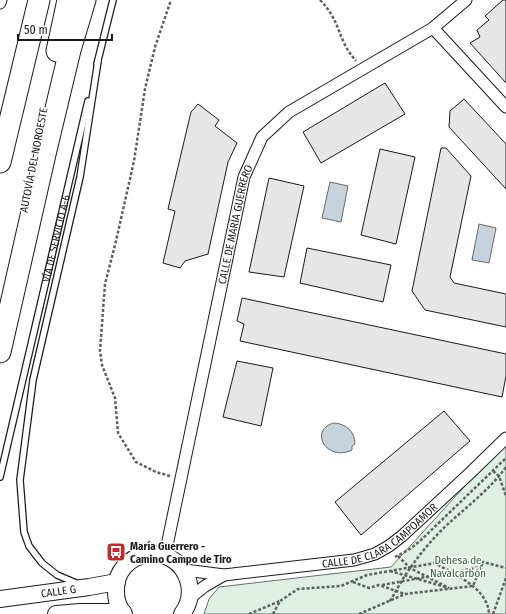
<svg xmlns="http://www.w3.org/2000/svg" width="506" height="614" font-family="'Fira Sans Condensed',sans-serif">
	<style>
		.green { fill: #e0efe3; stroke: #6a6a6a }
		.water { fill: #c6d2dc; stroke: #6a6a6a }
		.building { fill: #e6e6e6; stroke: #1a1a1a }
		.lines { fill: none; stroke-linecap: round; stroke-linejoin: round }
		.lane-casing { stroke: #1a1a1a; stroke-width: 8 }
		.street-casing { stroke: #1a1a1a; stroke-width: 13 }
		.secondary-casing { stroke: #1a1a1a; stroke-width: 18 }
		.highway-casing { stroke: #1a1a1a; stroke-width: 23 }
		.path { stroke: #5f5f5f; stroke-width: 2.5; stroke-dasharray: 3 2; stroke-linecap: butt }
		.lane { stroke: #fff; stroke-width: 5.5 }
		.street { stroke: #fff; stroke-width: 11 }
		.secondary { stroke: #fff; stroke-width: 16 }
		.highway { stroke: #fff; stroke-width: 21 }
		.labels { text-anchor: middle; dominant-baseline: central; stroke-width: 3; stroke-linejoin: round; paint-order: stroke }
		.street-label { font-size: 11px; fill: #1a1a1a; stroke: #fff }
		.poi-label { font-size: 11px; font-weight: bold; fill: #1a1a1a; stroke: #fff; text-anchor: start }
		.park-label { font-size: 11px; fill: #2b5a34; stroke: #fff }
	</style>
	<rect width="100%" height="100%" fill="#fff"/>
	<polygon class="green" points="506,441 506,614 204,614 209,599 219,587 391,567"/>
	<g class="water">
		<polygon points="330,182 348,186 341,222 322,218"/>
		<polygon points="479,224 496,228 489,263 472,260"/>
		<path d="M 333,423 C 346,423 355,432 355,444 L 352,446 L 352,450 C 328,462 308,432 333,423 Z"/>
	</g>
	<g class="building">
		<polygon points="503,0 506,0 506,83 470,43 480,37 477,30 489,20 485,16"/>
		<polygon points="385,83 405,114 321,163 303,132"/>
		<polygon points="464,99 506,144 506,189 449,127 450,111"/>
		<polygon points="198,104 219,120 215,126 237,143 228,162 208,254 185,261 180,268 163,263 175,211 168,209 191,112"/>
		<polygon points="441,148 446,148 471,176 450,277 454,283 506,294 506,327 425,310 412,291"/>
		<polygon points="380,149 415,157 396,244 361,235"/>
		<polygon points="269,178 304,186 284,277 249,272"/>
		<polygon points="307,248 391,265 383,302 300,283"/>
		<polygon points="242,298 506,354 506,376 502,397 240,341 244,324 237,321"/>
		<polygon points="237,361 273,368 261,426 223,417"/>
		<polygon points="444,411 470,441 361,535 335,502"/>
	</g>
	<g class="lines">
		<defs>
			<g id="lane">
				<polyline points="97,64 113,0"/>
				<path id="s1" d="M 0,477 L 88,101"/>
				<polyline points="76,583 57,575 42,563 29,546 24,532 20,480 33,380 80,177 98,61"/>
			</g>
			<g id="street">
				<polyline points="0,3 1,0"/>
				<polyline points="433,28 506,107"/>
				<path id="s2" d="M 165,555 L 244,177 L 262,137 L 289,112 L 433,28 L 466,0"/>
				<path id="s3" d="M 185,570 L 224,575 L 354,560 L 375,554 L 389,546 L 402,536 L 469,474 L 506,438"/>
				<polyline points="190,598 205,586 224,575"/>
			</g>
			<g id="secondary">
				<path id="s4" d="M 0,599 L 89,587 L 117,582"/>
				<polyline points="56,614 80,612 123,612"/>
				<path d="M 124,614 C 119,608 116,600 116,592 C 114,549 175,539 188,580 C 192,592 190,603 182,614"/>
			</g>
			<g id="highway">
				<polyline points="57,51 68,0"/>
				<polyline points="0,162 39,0"/>
				<polyline points="0,352 46,150 70,50 85,0"/>
			</g>
		</defs>
		<use href="#lane" class="lane-casing"/>
		<use href="#street" class="street-casing"/>
		<use href="#secondary" class="secondary-casing"/>
		<use href="#highway" class="highway-casing"/>
		<g class="path">
			<path d="M 320,0 C 335,15 337,28 345,45 C 348,51 352,56 356,61"/>
			<polyline points="493,471 499,476 506,496"/>
			<polyline points="170,476 156,472 136,462 126,446 118,433 115,398 102,365 100,351 105,284 116,241 134,161 145,89 155,47 171,0"/>
			<polyline points="398,556 410,568 447,587"/>
			<polyline points="395,557 410,549 421,540 506,458"/>
			<polyline points="436,563 483,562 506,568"/>
			<polyline points="390,571 449,588"/>
			<polyline points="353,582 369,588 379,585 405,594"/>
			<polyline points="382,585 481,567"/>
			<path d="M 390,601 C 397,590 403,577 411,567 C 422,551 435,536 449,523 C 469,505 491,488 506,467"/>
			<polyline points="249,614 280,601"/>
			<path d="M 273,614 L 280,601 L 298,589 L 341,586 L 367,575 L 435,563 C 455,575 488,588 489,614"/>
			<polyline points="359,614 405,594 473,586 483,562"/>
			<polyline points="493,614 506,578"/>
		</g>
		<use href="#lane" class="lane"/>
		<use href="#street" class="street"/>
		<use href="#secondary" class="secondary"/>
		<use href="#highway" class="highway"/>
	</g>
	<defs>
		<symbol id="bus-square" viewBox="-11 -11 22 22"><rect x="-9" y="-9" width="18" height="18" rx="4" fill="#c62828" stroke="#fff"/><path d="M-5-6H5V4H4V6H2V4H-2V6H-4V4H-5ZM-3.5-4V0h7V-4ZM-3.5 1.2v1.5H-2V1.2ZM2 1.2v1.5H3.5V1.2Z" fill="#fff"/></symbol>
	</defs>
	<g fill-rule="evenodd">
		<use href="#bus-square" x="105" y="541" width="22" height="22"/>
	</g>
	<g class="labels">
		<g class="street-label">
			<text transform="translate(34 160) rotate(-79)">AUTOVÍA DEL NOROESTE</text>
			<text stroke="none"><textPath href="#s2" startOffset="338">CALLE DE MARÍA GUERRERO</textPath></text>
			<text stroke="none"><textPath href="#s1" startOffset="245">VÍA DE SERVICIO A-6</textPath></text>
			<text stroke="none"><textPath href="#s3" startOffset="204">CALLE DE CLARA CAMPOAMOR</textPath></text>
			<text stroke="none"><textPath href="#s4" startOffset="59">CALLE G</textPath></text>
		</g>
		<g class="poi-label">
			<text x="130" y="546">María Guerrero -<tspan x="130" dy="13">Camino Campo de Tiro</tspan></text>
		</g>
		<g class="park-label">
			<text x="458" y="560">Dehesa de<tspan x="458" dy="13">Navalcarbón</tspan></text>
		</g>
	</g>
	<path d="M18 34v6h94v-6" fill="none" stroke="#1a1a1a" stroke-width="2"/>
	<text x="24" y="34" font-size="12" fill="#1a1a1a" stroke="#ffffff" stroke-width="3" paint-order="stroke">50 m</text>
</svg>
